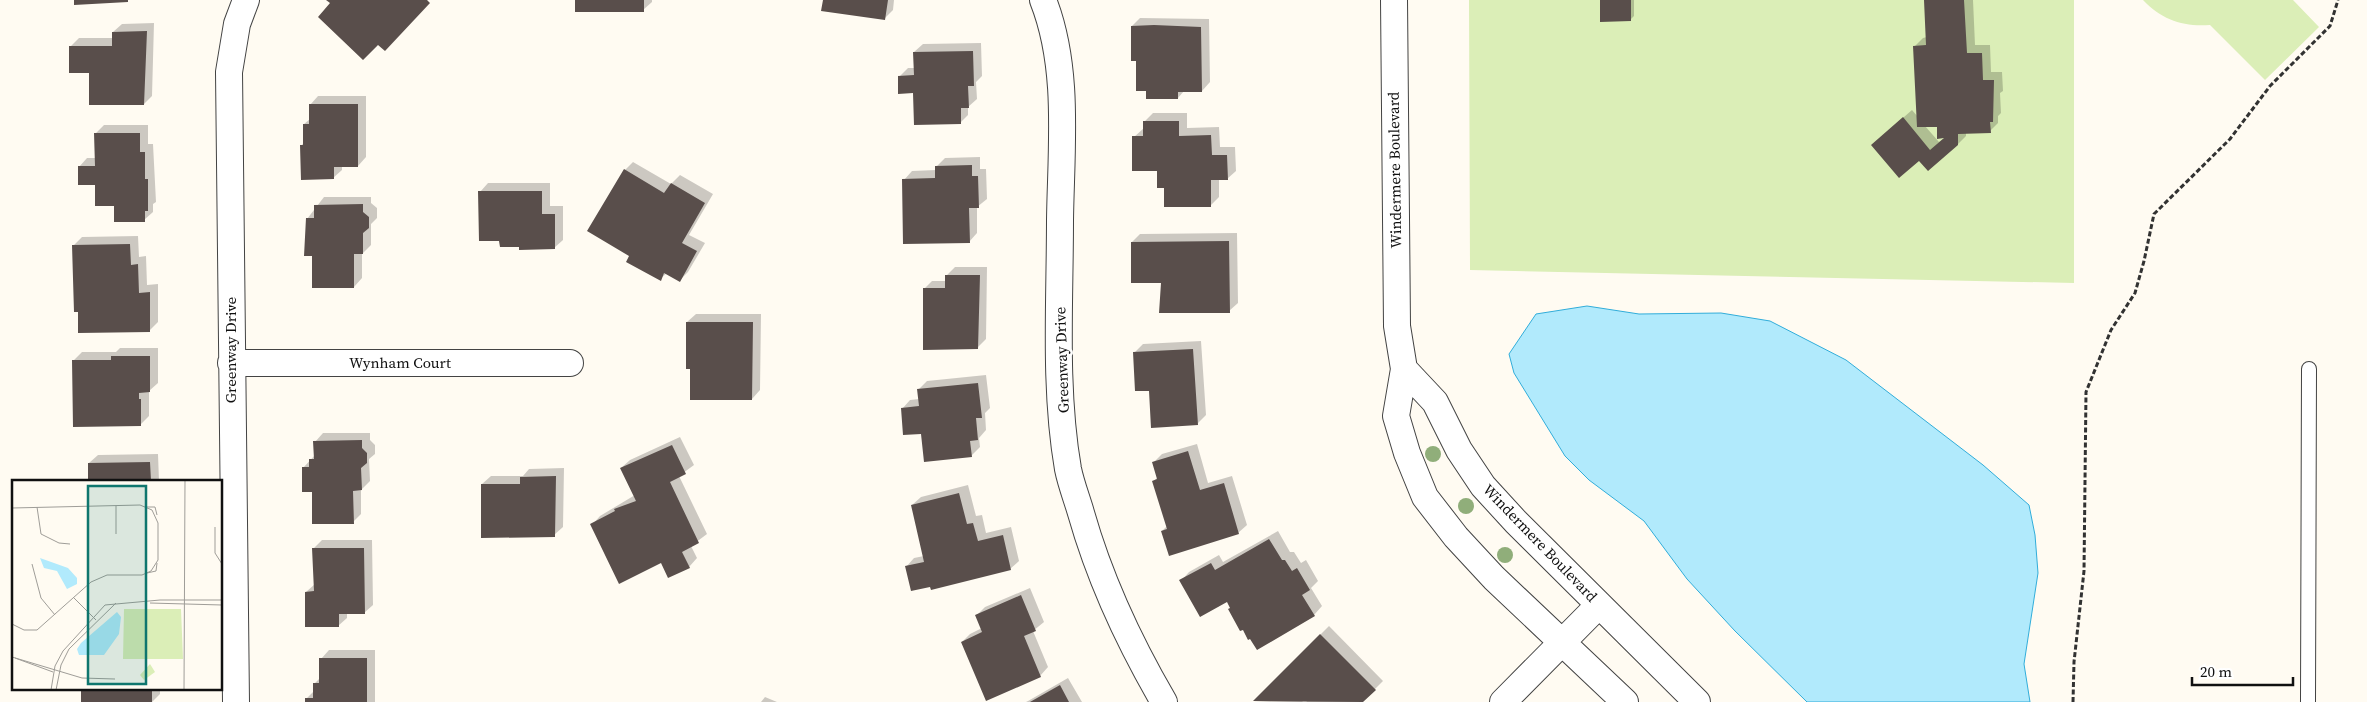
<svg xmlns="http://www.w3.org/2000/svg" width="2367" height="702" font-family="'Source Serif 4',serif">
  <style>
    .green { fill: #dbeeb7 }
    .water { fill: #b1eafc; stroke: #31adda }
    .shadow { fill: #0003; fill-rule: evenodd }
    .building { fill: #594e4b }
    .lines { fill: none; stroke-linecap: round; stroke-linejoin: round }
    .lane-casing { stroke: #434343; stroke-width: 16 }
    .street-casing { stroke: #434343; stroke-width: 28 }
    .path { stroke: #323232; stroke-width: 3; stroke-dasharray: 5 2.5; stroke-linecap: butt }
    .lane { stroke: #fff; stroke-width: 14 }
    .street { stroke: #fff; stroke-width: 26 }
    .tree { fill: #90ae7a }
    .labels { text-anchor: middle; stroke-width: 5; stroke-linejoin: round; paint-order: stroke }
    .street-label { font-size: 15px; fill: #101010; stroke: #fff }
    .inset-road { fill: none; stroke: #9f9d98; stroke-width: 1 }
    .view { fill: #0f766e; fill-opacity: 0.15; stroke: #0f766e; stroke-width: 2.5 }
    .inset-edge { fill: none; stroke: #101010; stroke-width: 2.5 }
  </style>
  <rect width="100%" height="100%" fill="#fffbf2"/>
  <!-- green -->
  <path class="green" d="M1469,0H2074V283L1470,270Z
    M2143,0H2293L2319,27L2265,80L2210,25C2183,27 2162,20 2143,0Z"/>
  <!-- water -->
  <path class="water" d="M1587,306L1639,314L1721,313L1770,321L1846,360L1983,465L2029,505L2035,535L2038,573L2024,664L2030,702H1807L1735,631L1687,579L1644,521L1589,480L1565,456L1514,373L1509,354L1536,314Z"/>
  <!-- shadow -->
  <path class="shadow" d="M576,0H652V2L643,10Z
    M824,0H894L893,10L885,18Z
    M1601,0H1634V16L1630,20Z
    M1925,0H1973L1975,45H1990L1991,72H2002L2003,91L2000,93L2001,113L1998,116V123L1990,131L1966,132V136L1957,145L1920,159L1872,145L1912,110L1918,117L1915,46L1923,38L1927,37ZM1938,125L1946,137L1939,142L1925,126Z
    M1140,18L1209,19L1210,82L1202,91H1184L1178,98L1148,90L1137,60L1132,26Z
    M154,23L152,96L144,104L91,72L71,46L79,38H113V32L122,24Z
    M981,43L982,76L976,82L977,99L968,107V115L960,123L914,92L900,76L908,68H915L914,52L923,44Z
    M318,96H366V157L358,166H342V170L333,178L302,145L304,142V124L310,119V105Z
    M1153,113H1187V128L1219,127L1220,147H1235L1236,171L1227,179H1219V197L1210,206L1165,186L1159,170L1134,137L1144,128V122Z
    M104,125H148V144H153L156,202L153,204V212L144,220L115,205L79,167L87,158H96L95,134Z
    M980,157V169H986L987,199L977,207V233L969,242L904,180L912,171L936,170V167L945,158Z
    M633,162L671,184L680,175L713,194L689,235L705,243L688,272L680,280L667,273L660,279L630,255L625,170Z
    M488,183H550V206H563V240L554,248L520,246L500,240L480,192Z
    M324,197H371V203L377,208V218L371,224V245L362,254V278L354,287L313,254H306L307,219Z
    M1237,233L1238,303L1229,311L1162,282L1132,242L1140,234Z
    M138,236L139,257L146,256L147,285L158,284V322L150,330L73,246L82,237Z
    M955,267H987L986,339L977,348L924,289L932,281H946V276Z
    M696,314H761L760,390L752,399L687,322Z
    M1201,341L1206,415L1197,424L1150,389L1134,353L1143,344Z
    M120,348H158V383L149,391V416L140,425L73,361L82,352H116Z
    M986,375L990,408L985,413L986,430L979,438L980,447L971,456L923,432L902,409L910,400L919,399L918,390L927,381Z
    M323,433H370V440L375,445V454L369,459L370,481L361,490V514L353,522L313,490L303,468L315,455V442Z
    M680,437L694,465L679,476L707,534L691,546L697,558L689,567L661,562L592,525L600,516L635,495L621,468L630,460Z
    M1197,444L1208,483L1232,476L1247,525L1238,533L1162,531L1167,526L1154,481L1158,477L1154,462L1162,454Z
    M158,454L159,481H89V463L98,455Z
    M564,468L563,527L554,535L482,484L491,476H523L529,469Z
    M968,485L976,516L982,515L986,533L1011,527L1019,561L1010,569L906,567L914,558L924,556L912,505L921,497Z
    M1278,531L1290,552H1294L1301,563L1306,560L1318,581L1311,588L1322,606L1314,615L1231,607L1227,600L1181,581L1189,572L1219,555L1223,562Z
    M322,540H372L373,605L364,613H347V618L338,626L306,592L315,584L313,549Z
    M1030,588L1044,622L1033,631L1048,667L1040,676L962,642L970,634L982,628L977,615L985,607Z
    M1329,626L1383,681L1362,702H1307L1305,699L1302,702L1254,701Z
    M329,650H375V702H306V699L315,690V683L321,677V659Z
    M1068,678L1082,702H1026L1028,701Z
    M84,688H160V694L152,702H82V691Z
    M765,697L777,702H761Z"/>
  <!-- building -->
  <path class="building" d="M74,0H128V2L74,5Z
    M326,0H427L430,3L385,51L378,45L363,60L318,17L330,3Z
    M575,0H644V12H575Z
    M823,0H888L885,20L821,11Z
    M1600,0H1631V21L1600,22Z
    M1924,0H1964L1967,53H1982L1983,80H1994L1993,122H1990L1991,133L1958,134V145L1928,171L1919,161L1899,178L1871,145L1903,117L1930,150L1944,138L1937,139V127H1917L1913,46L1926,45Z
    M1154,25L1201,27L1202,92H1178V99H1146V91H1136V61H1131V26Z
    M147,31L144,105H89V73H69V46H112V32Z
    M973,51L974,86H968L969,108H961V124L914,125L913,93L898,94V76L914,75L913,52Z
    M309,104H358V167H334V179L301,180L300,145H303V124H309Z
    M1143,121H1179V136L1211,135L1212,155H1227L1228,180H1211V207H1164V188H1157V171H1132V136H1143Z
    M94,133H140V152H145V179H148V211H145V222H114V206H95V185H78V166H95Z
    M972,165V176H978L979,208H969L970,243L903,244L902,179L935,178V166Z
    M624,169L664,193L671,183L705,203L682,243L697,251L680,282L664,273L661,281L626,262L629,256L587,231Z
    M478,191H542V214H555V249L519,250V247H500L499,241H479Z
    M363,204V212L369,217V228L363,233V254H354V288H312V256H304L306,218H314V205Z
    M1229,241L1230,313H1159L1161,283H1131V242Z
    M130,244L131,265L138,264L139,293L150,292V332L78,333V312H74L72,245Z
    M945,275H980L978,349L923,350V288H945Z
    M686,322H753L752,400H690V369H686Z
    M1193,349L1198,425L1151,428L1149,391H1135L1133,352Z
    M111,356H150V392L139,393V399H141V426L73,427L72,360H111Z
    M978,383L982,418H976L978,440L970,441L972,457L924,462L921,434L903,435L901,408L919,406L917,389Z
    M362,440V448L367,453V463L361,468L362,490L353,491L354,524H312V492H302V467H309V459H314L313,441Z
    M672,445L686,474L670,482L699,543L682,552L690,568L668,578L661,563L619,584L590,524L615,511L614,509L636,501L620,468Z
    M1188,451L1200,490L1224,483L1239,534L1169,556L1161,531L1167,529L1152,481L1157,479L1152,462Z
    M150,462L151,481H88V463Z
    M556,476L555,537L481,538V484H520V477Z
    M959,493L967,524L973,523L978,541L1003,535L1011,570L931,590L930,587L911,591L905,566L924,562L911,505Z
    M1269,539L1282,560H1285L1292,571L1297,568L1310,590L1302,595L1315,616L1257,650L1250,639L1248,640L1243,630L1240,631L1228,609L1230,608L1227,602L1200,617L1179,580L1211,563L1215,570Z
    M312,548H364L365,614H339V627H305V592L314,591Z
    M1021,595L1036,631L1024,636L1041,677L986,701L961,642L982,632L975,615Z
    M1320,634L1376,690L1363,702L1253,701Z
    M319,658H367V702H305V698H313V683H319Z
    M1060,685L1069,702H1030Z
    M106,688H152V702H81V690H106Z"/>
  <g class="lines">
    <!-- lane casing -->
    <g class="lane-casing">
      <path id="lane" d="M2308,702L2309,369"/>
    </g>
    <!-- street casing -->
    <g class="street-casing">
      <path id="street" d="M1043,0C1070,68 1061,148 1060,220C1060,303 1054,388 1068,469C1071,484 1077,499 1081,513C1100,580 1129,642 1164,702
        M1394,0L1397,326L1404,369L1396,416L1407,453L1425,497L1456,537L1494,578L1625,702
        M231,363H570
        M1404,369L1435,402L1459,450L1483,486L1516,522L1697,702
        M236,702L229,72L237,24L246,0
        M1503,702L1599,605"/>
    </g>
    <!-- path -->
    <path class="path" d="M2073,702L2074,662L2084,571L2086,392L2111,330L2135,293L2144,261L2154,214L2230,139L2270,86L2330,26L2338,0"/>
    <!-- lane -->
    <use href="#lane" class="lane"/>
    <!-- street -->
    <use href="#street" class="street"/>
  </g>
  <!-- trees -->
  <g class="tree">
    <circle cx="1433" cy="454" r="8"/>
    <circle cx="1466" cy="506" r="8"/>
    <circle cx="1505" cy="555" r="8"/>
  </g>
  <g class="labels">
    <!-- street labels -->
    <g class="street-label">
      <text transform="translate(1395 170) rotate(-91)" y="5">Windermere Boulevard</text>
      <text transform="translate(231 350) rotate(-90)" y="5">Greenway Drive</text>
      <text transform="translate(1062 360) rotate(-92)" y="5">Greenway Drive</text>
      <text x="400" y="368">Wynham Court</text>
      <text transform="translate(1540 543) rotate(46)" y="5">Windermere Boulevard</text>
    </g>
  </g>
  <!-- overview -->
  <g transform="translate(12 480)">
    <rect width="210" height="210" fill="#fffbf2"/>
    <path d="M112,129H169L171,179H111ZM138,184L143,192L132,200L128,195Z" fill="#dbeeb7"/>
    <path d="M28,78L56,88L65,98V104L55,109L45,91L32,88ZM105,132L109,137L107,154L92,175H67L65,169L69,163Z" fill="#b1eafc"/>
    <path class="inset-road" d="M104,26V54M25,27L29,54L47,63L58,64M135,27H143L145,35M0,28L128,25L140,30L146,43V80L139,91L130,95H95L79,102L25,150H12L0,144M203,47V73L210,84M20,84L29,118L43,135M135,93L144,91L145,83M61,117L84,140M138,123L210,125M0,177L70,198L103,199M3,178L41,192M39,210L43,186L51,171L93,125L148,120H210M44,210L49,185L57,169L104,123M172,210L173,0"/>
    <path class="view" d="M76,6H134V204H76Z"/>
    <rect width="210" height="210" class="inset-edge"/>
  </g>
  <!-- scale -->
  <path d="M2192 677v8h101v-8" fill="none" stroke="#101010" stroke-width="2.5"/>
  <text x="2200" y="677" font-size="15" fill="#101010" stroke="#ffffff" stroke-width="4" paint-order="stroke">20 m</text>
</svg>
